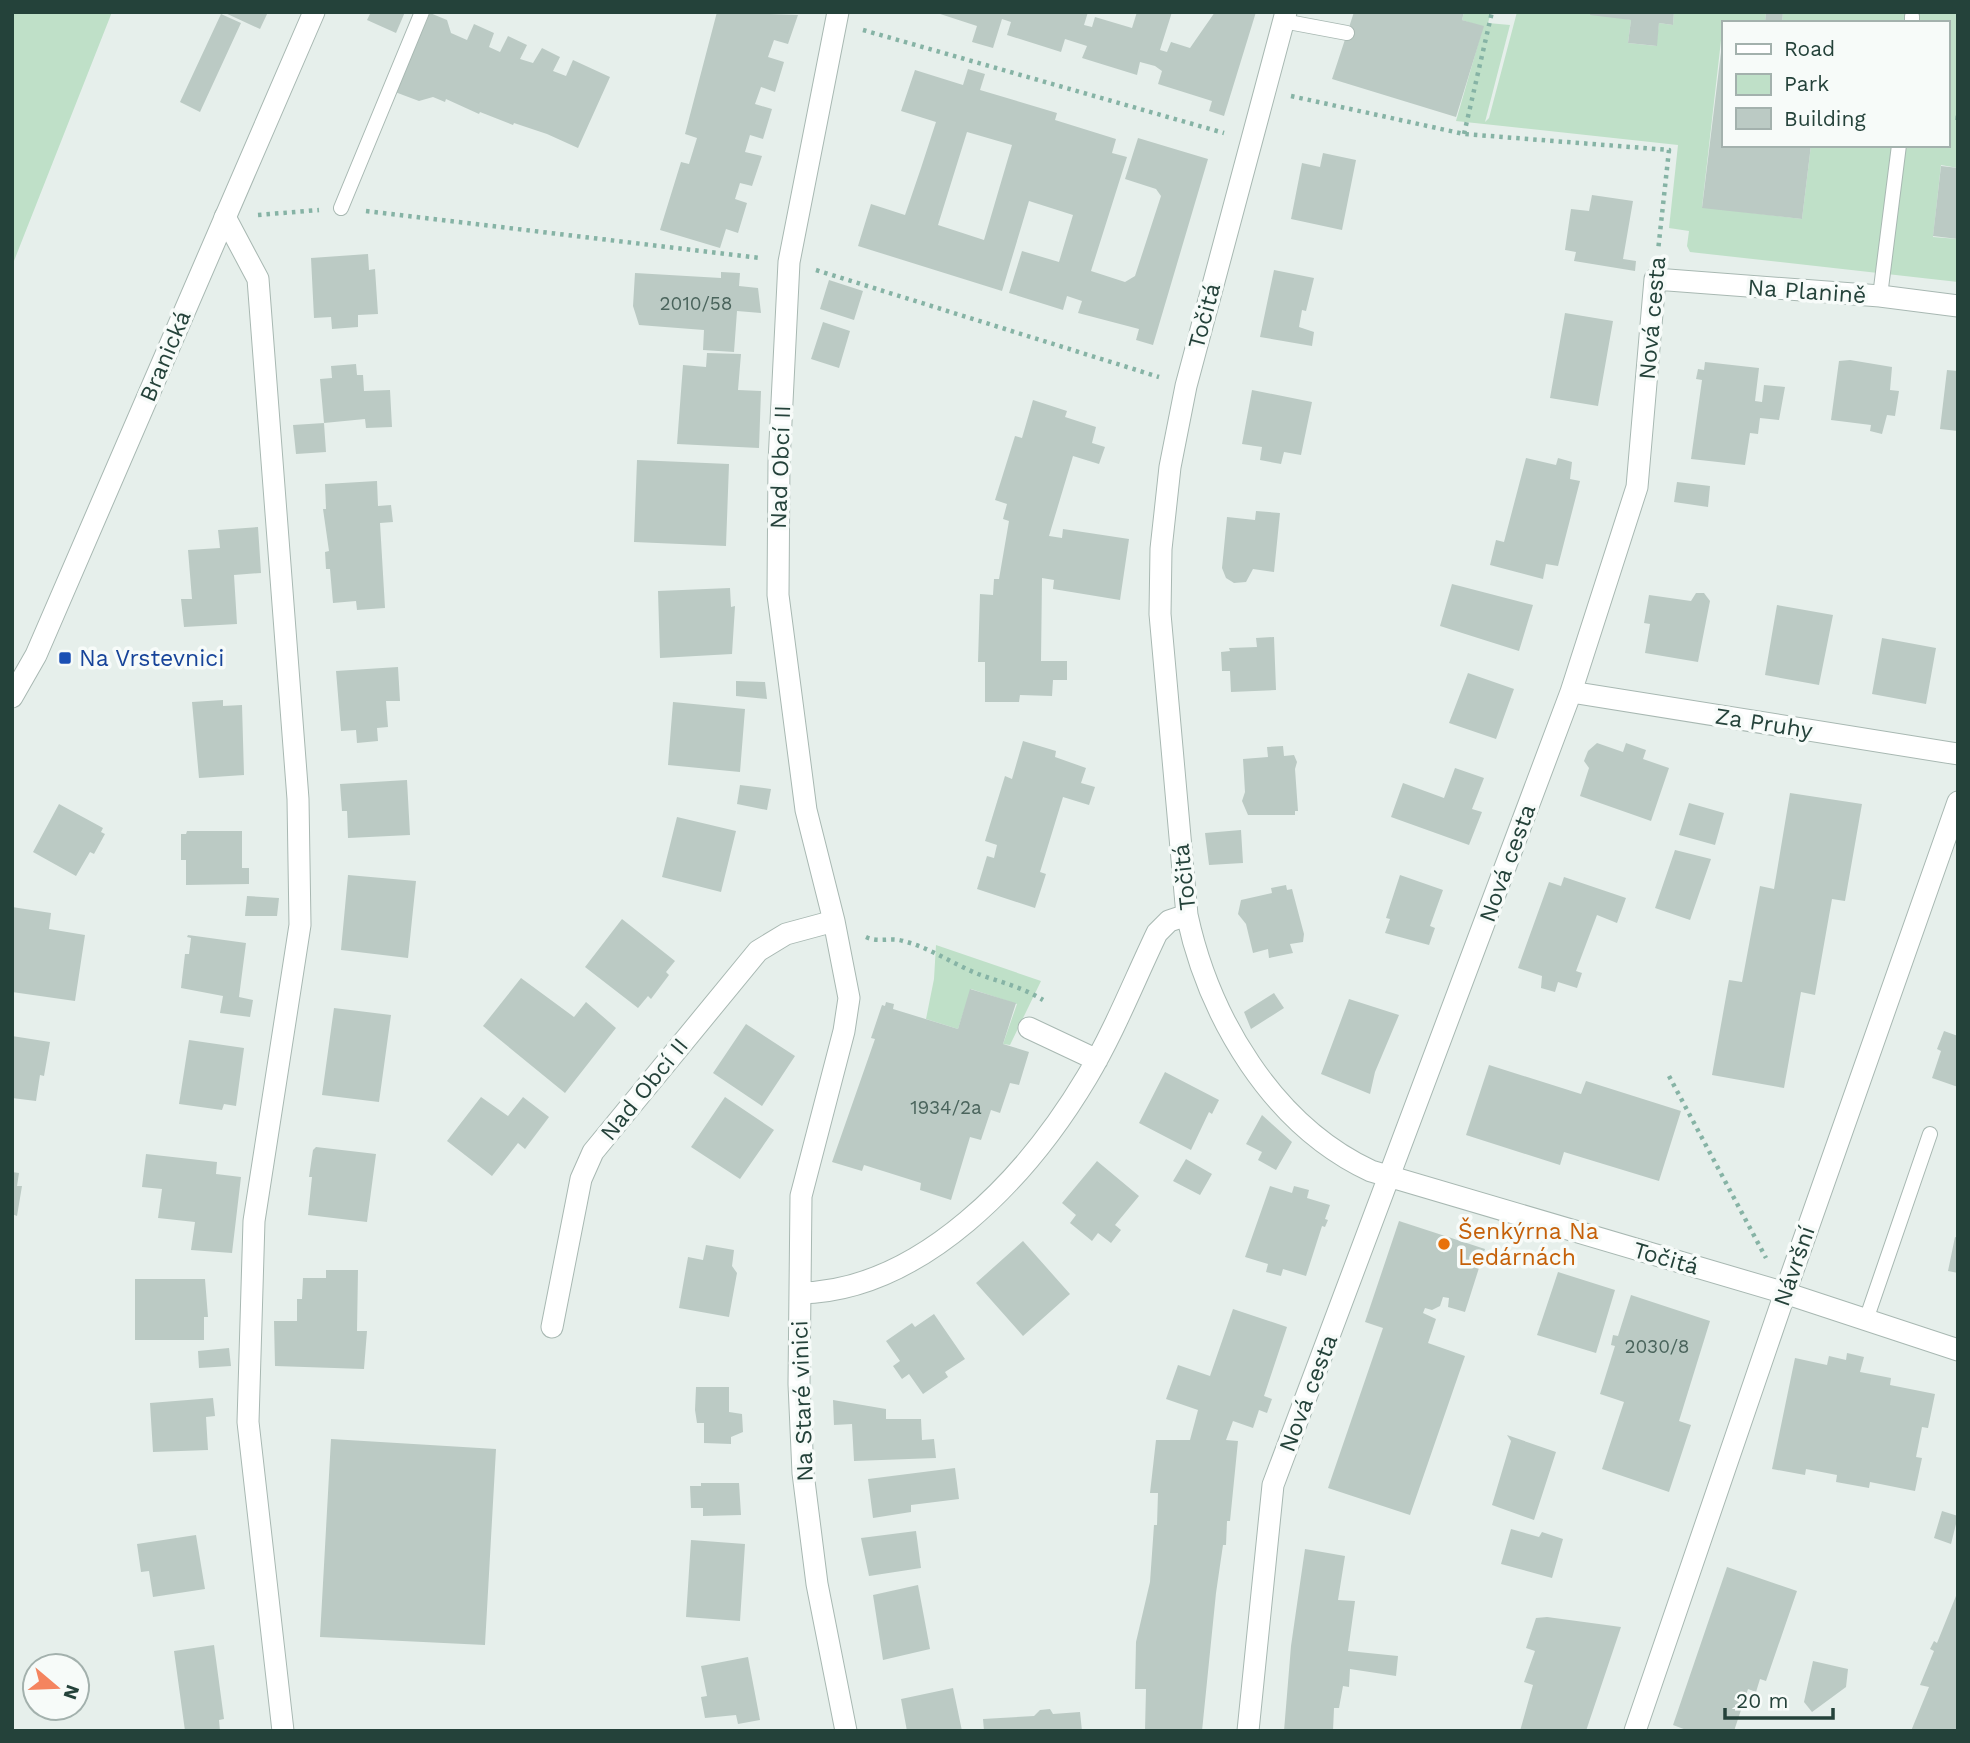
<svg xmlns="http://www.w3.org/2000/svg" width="1970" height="1743" font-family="'Work Sans',sans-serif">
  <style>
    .green { fill: #bfe0c8 }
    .building { fill: #bbcac4; fill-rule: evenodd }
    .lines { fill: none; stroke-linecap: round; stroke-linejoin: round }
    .service-casing { stroke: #a8b8b2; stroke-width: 16 }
    .minor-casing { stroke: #a8b8b2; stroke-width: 23 }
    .tertiary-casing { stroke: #a8b8b2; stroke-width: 23 }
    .path { stroke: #86b3a5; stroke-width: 4.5; stroke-dasharray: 3.5 5; stroke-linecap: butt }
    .service { stroke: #fff; stroke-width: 14 }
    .minor { stroke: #fff; stroke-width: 21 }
    .tertiary { stroke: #fff; stroke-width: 21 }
    .transit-dot { fill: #1a4fb4; stroke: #f7fbf9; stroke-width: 2.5 }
    .food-dot { fill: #e8710a; stroke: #f7fbf9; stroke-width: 2.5 }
    .labels { text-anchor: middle; stroke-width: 7; stroke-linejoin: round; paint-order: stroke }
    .number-label { font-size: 19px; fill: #4a645c }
    .street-label { font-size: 23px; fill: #24423a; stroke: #f7fbf9 }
    .transit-label { font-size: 23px; fill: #164399; stroke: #f7fbf9; text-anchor: start }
    .food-label { font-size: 23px; fill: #c56008; stroke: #f7fbf9; text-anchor: start }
  </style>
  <rect width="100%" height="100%" fill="#e6efeb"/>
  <!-- green -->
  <path class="green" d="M12,12H112L12,266Z
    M1464,12H1491L1488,23L1510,25L1485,122L1489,118L1517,12H1591L1631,20L1628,43L1656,46L1659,23L1673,25L1674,12H1766L1765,23H1723L1702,207L1802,219L1811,145H1947V23H1782L1783,12H1958V168L1941,165L1933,237L1958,239V282L1690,252L1687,246L1689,231L1669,228L1678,145L1456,121L1483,27L1462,20Z
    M936,945L1041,981L1010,1045L1003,1044L1017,1004L971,989L958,1029L926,1019L934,979Z"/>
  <!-- building -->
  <path class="building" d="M223,12H268L260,29Z
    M371,12H405L396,33L367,20Z
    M717,12L798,15L788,44L774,40L768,57L784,62L775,92L761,87L755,104L772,109L763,139L750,135L745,152L762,156L752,186L740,183L735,199L747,203L738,233L726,229L720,248L660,230L681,162L689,164L697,138L685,134Z
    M934,12H1088L1084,25L1092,27L1095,17L1132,28L1137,12H1172L1160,50L1167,52L1171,42L1190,48L1215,12H1256L1224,116L1209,111L1212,101L1158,84L1162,71L1155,66L1140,62L1137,75L1082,58L1087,46L1065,39L1061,52L1007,35L1011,22L1002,19L993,48L972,42L977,26Z
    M1354,12H1464L1462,20L1484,26L1456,117L1332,79Z
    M1591,12H1674L1673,25L1659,23L1657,46L1628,43L1631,20L1590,15Z
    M1766,12H1783L1782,23H1765Z
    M430,13L447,20L451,33L467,40L474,24L494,33L489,47L500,52L508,36L527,45L520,59L533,63L542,48L560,57L553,71L566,76L573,60L610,77L578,148L547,134L514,123L513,125L480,112L479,114L446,99L445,102L433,97L419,101L395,92Z
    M221,14L241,23L200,112L180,102Z
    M1722,44L1723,145H1811L1802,219L1702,208Z
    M968,69L985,74L980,90L1057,113L1055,120L1116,139L1112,153L1127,157L1091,271L1125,282L1135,276L1161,196L1156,189L1125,179L1138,138L1208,159L1153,345L1136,340L1139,329L1078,313L1082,301L1067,296L1063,310L1009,293L1022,251L1059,262L1073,215L1029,201L1002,291L858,246L871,204L905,215L921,168L936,122L901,111L915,70L963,85ZM967,132L1012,145L984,240L938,225Z
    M1323,153L1356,160L1342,230L1291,219L1302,163L1320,167Z
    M1941,166L1958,168V239L1933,236Z
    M1592,195L1633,201L1623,259L1636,261L1635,271L1574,261L1576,252L1565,250L1571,209L1589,211Z
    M368,254L369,270L375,269L378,314L358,315V327L332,329L331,317L314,318L311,258Z
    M1274,270L1314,278L1306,311L1302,310L1299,327L1314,332L1312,346L1260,337Z
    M721,272L740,273L739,286L758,288L761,313L737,311L734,352L703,350L704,330L639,325L633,306L635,273L721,278Z
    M829,280L863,291L854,320L820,309Z
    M1565,313L1613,321L1598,406L1550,398Z
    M823,322L850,331L839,368L811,359Z
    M707,353L741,354L738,390L761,391L759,448L677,444L683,365L706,367Z
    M1850,360L1892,367L1890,390L1899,391L1895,416L1887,415L1882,434L1870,431L1871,425L1831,420L1839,361Z
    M1705,362L1759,368L1755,401L1762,402L1764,385L1785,387L1779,420L1760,418L1758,434L1750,433L1745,465L1691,459L1702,380L1696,379L1698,369L1704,370Z
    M356,364L357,375H363L364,391L390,390L392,427L366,428L365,419L324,423L326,452L296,454L293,425L324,423L320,379L332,378L331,366Z
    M1947,370L1958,371V431L1940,429Z
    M1252,390L1312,402L1301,455L1284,452L1281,464L1260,460L1262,447L1242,444Z
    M1033,400L1067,411L1065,417L1096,427L1092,443L1105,447L1099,464L1073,456L1049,536L1062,538L1063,529L1129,539L1120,600L1053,589L1054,580L1042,578L1041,661H1067V680H1053L1052,696L1020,695L1019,702H985V662H978L980,594L993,595L994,579H999L1009,521L1003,519L1007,504L995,500L1015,436L1022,438Z
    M1526,458L1556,465L1558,458L1572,462L1570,479L1580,481L1558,566L1546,564L1543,579L1490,565L1496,540L1504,542Z
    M637,460L729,464L726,546L634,542Z
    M377,481L378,506L391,505L393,522L380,523L385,608L357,610L356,601L333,603L330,569H326L325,552L329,551L323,509H326L325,484Z
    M1677,482L1710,486L1708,507L1674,502Z
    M1256,511L1280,513L1274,572L1253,569L1246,582L1234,583L1226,578L1222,568L1227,517L1255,520Z
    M258,527L261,573L234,575L237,624L184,627L181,599H192L188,550L220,548L218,530Z
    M1452,584L1533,605L1519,651L1440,626Z
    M730,588L731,607L735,606L732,654L660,658L658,591Z
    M1696,593H1704L1710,601L1698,662L1645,653L1650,624L1644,623L1649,595L1691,601Z
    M1777,605L1833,615L1819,685L1765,675Z
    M1274,637L1276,690L1231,692L1230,671H1222L1221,652L1230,651L1229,648L1257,647L1256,638Z
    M1882,638L1936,648L1926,704L1872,694Z
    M398,667L400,701H386L388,727L377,728L378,741L357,743L356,730L341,731L336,671Z
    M1468,673L1514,689L1496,739L1449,723Z
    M736,681L765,682L767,699L736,696Z
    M223,700V706L242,705L244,775L199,778L192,702Z
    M673,702L745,709L740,772L668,765Z
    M1023,741L1056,751L1055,757L1086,768L1081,783L1095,787L1089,805L1063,797L1040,872L1046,874L1035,908L977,889L987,856L994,858L997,845L985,841L1005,776L1012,779Z
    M1597,743L1623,752L1626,743L1646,750L1643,759L1669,768L1651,821L1580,796L1589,768L1584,761L1588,751Z
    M1283,746L1284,756L1294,755L1297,762L1295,769L1298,811H1295V815H1248L1242,801L1245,792L1243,759L1268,757L1267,747Z
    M1455,768L1484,778L1472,809L1482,812L1469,845L1391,817L1403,783L1444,798Z
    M407,780L410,835L348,838L347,811H342L340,784Z
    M740,785L771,789L767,810L737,804Z
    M1790,793L1862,804L1845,901L1832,899L1815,995L1801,992L1784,1088L1712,1075L1729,980L1742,982L1760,886L1774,889Z
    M1689,803L1724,813L1715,845L1679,835Z
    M59,804L103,828L101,832L105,834L94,854L90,852L76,876L33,852Z
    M677,817L736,831L721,892L662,877Z
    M1241,830L1243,863L1209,865L1205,833Z
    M187,831H242V868H249V884L186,885V860H181V834H186Z
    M1675,850L1711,859L1690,920L1655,908Z
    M348,875L416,881L408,958L341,950Z
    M1400,875L1443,890L1430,926L1435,928L1429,945L1385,933L1390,919L1386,918Z
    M1564,877L1626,898L1617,923L1597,915L1576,971L1582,973L1577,988L1558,982L1555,992L1541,988L1542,976L1518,968L1549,882L1561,886Z
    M1286,885L1287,890L1292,889L1304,934L1303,942L1290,944L1293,953L1269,958L1268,949L1253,953L1246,924L1238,914L1241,900L1272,893L1271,888Z
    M247,896L279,898L277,916H245Z
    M12,907L51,913L49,929L85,935L75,1001L12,992Z
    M622,919L675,961L666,972L669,975L651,999L648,996L638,1008L585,967Z
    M188,935L246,943L239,997L253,1000L250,1017L220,1013L223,996L181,988L185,954H189L191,938L187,937Z
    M521,978L574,1017L586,1002L616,1028L565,1093L483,1026Z
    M970,989L1016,1003L1003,1044L1029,1052L1019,1085L1010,1083L1000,1113L991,1110L981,1140L970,1137L951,1200L920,1190L921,1183L864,1165L862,1171L832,1162L875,1039L871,1038L882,1005L885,1006L886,1002L894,1004L893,1009L958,1029Z
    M1274,993L1284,1008L1251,1029L1244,1012Z
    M1349,999L1399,1015L1375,1072L1370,1094L1321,1074Z
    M334,1008L391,1015L379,1102L322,1095Z
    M746,1024L795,1056L762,1106L713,1073Z
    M1944,1031L1958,1036V1087L1932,1078L1941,1051L1937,1049Z
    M12,1036L50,1042L44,1076L40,1075L36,1101L12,1098Z
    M189,1040L244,1048L236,1106L224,1104L222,1110L179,1104Z
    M1489,1065L1581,1094L1586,1081L1681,1111L1659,1181L1564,1152L1560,1165L1466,1135Z
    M1165,1072L1219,1100L1212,1114L1209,1112L1191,1150L1139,1123Z
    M481,1097L508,1116L523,1097L549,1117L525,1149L518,1143L492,1176L447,1141Z
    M725,1097L774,1130L740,1179L691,1147Z
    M1262,1115L1292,1142L1276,1170L1258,1160L1262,1152L1246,1144Z
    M316,1147L376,1154L367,1222L308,1215L312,1177H309L313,1150Z
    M146,1154L217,1162L216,1174L241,1177L232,1253L191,1250L195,1222L158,1218L162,1189L142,1187Z
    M1186,1159L1212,1174L1200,1195L1173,1181Z
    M1097,1161L1139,1196L1115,1225L1121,1230L1111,1243L1098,1233L1092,1241L1070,1223L1076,1215L1062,1203Z
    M12,1172L19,1173L17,1186H22L17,1216L12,1214Z
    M1270,1186L1292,1193L1294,1186L1309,1190L1307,1198L1330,1205L1325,1219L1328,1220L1325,1227L1322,1226L1306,1276L1283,1269L1281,1276L1266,1272L1268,1264L1245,1257Z
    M1399,1221L1485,1249L1465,1312L1448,1307L1449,1298L1443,1297L1440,1306L1432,1310L1425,1308L1423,1313L1436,1319L1428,1343L1465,1356L1410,1515L1328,1488L1383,1328L1365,1322Z
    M1955,1237L1958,1238V1273L1948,1271Z
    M1023,1241L1070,1294L1023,1336L976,1283Z
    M706,1245L734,1250L732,1266L737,1273L729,1317L679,1308L688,1257L703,1260Z
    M326,1270H358L357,1331H367L364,1369L275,1366L274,1321H297V1299H302L303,1278H326Z
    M1558,1272L1615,1290L1596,1353L1537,1335Z
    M135,1279H205L208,1317H204V1340H135Z
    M1631,1295L1710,1321L1679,1421L1691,1425L1669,1492L1602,1469L1624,1402L1600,1394L1615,1346L1611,1345L1613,1335L1618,1336Z
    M1233,1309L1287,1327L1264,1396L1272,1399L1267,1413L1259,1410L1253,1428L1233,1421L1226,1440L1238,1441L1230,1521H1227L1226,1545H1223L1216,1593L1202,1731H1145L1146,1689H1135L1136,1642L1150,1582L1154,1525H1157L1158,1493H1150L1156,1440H1190L1198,1410L1166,1399L1178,1365L1210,1376Z
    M934,1314L965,1359L945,1372L948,1377L923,1394L909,1374L902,1379L893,1366L900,1361L886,1341L912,1323L915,1327Z
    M229,1348L231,1366L199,1368L198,1351Z
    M1847,1353L1864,1357L1860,1372L1891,1378L1890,1385L1935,1394L1928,1428L1922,1427L1916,1457L1922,1458L1915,1491L1870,1482L1869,1488L1836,1482L1837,1475L1806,1469L1805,1475L1772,1469L1795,1358L1827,1365L1829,1356L1846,1360Z
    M696,1387H729V1412L742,1414L743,1432L731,1437V1444L704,1443V1423H697L695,1410Z
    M213,1398L215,1416L206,1417L208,1450L153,1452L150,1403Z
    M833,1400L886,1409V1419H921L922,1440L934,1439L936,1458L854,1461L852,1424L834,1425Z
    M1507,1435L1556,1452L1534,1520L1492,1505L1511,1441Z
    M331,1439L496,1449L485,1645L320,1637Z
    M955,1468L959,1499L911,1505V1512L873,1518L868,1479Z
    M701,1483H739L741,1515L703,1516V1508H691L690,1486H701Z
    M1942,1511L1958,1516L1951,1544L1934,1538Z
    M1511,1529L1539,1537L1542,1532L1563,1539L1552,1578L1501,1564Z
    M916,1531L921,1568L869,1576L861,1538Z
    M196,1535L205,1589L153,1597L149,1571L141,1572L137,1544Z
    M691,1540L745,1544L740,1621L686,1617Z
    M1305,1549L1345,1556L1338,1600L1355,1601L1348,1651L1398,1656L1396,1676L1350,1669L1349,1687L1343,1686L1339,1708H1334L1333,1731H1284L1291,1646Z
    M1727,1567L1797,1591L1766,1681L1760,1679L1756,1692L1748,1689L1734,1731H1689L1673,1725Z
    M918,1585L930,1649L883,1660L873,1595Z
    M1958,1591V1731H1911L1929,1687L1920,1685L1934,1651L1930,1649L1934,1641L1937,1643Z
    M1547,1617L1621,1627L1586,1731H1520L1533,1685L1524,1682L1535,1651L1526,1648L1536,1618Z
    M214,1645L224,1719L219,1720L220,1731H185L174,1651Z
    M748,1657L760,1720L738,1724L736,1715L705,1718L701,1697L707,1696L701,1666Z
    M1813,1661L1848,1669L1846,1687L1812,1712L1804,1702Z
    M953,1688L962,1731H907L901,1699Z
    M1050,1709L1053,1714L1080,1712L1082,1731H984L983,1719L1034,1716L1040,1710Z"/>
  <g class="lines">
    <!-- service casing -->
    <g class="service-casing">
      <path id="service" d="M1283,21L1347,33
        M1912,23V16
        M341,208L422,12
        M1880,296L1899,145
        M1866,1320L1930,1134"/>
    </g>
    <!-- minor casing -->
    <g class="minor-casing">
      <path id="minor" d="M838,12L789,262L779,462L778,595L806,810L834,921L849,998L844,1031L801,1196L799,1384L803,1473L817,1584L846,1731
        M1286,12L1186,386L1170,467L1161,549L1160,614L1187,915C1209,1017 1272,1125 1371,1171L1785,1293L1958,1350
        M225,217L258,279L298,799L300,925L254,1221L248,1422L283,1731
        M1571,692L1958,754
        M1029,1028L1097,1060
        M800,1293C922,1291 1028,1176 1087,1077C1114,1032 1134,981 1157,933L1169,921L1187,915
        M552,1327L581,1179L593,1152L758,951L786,934L834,921
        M1248,1731L1273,1485L1571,692L1637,487L1655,279L1880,296L1958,306
        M1635,1731L1785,1293L1958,802"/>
    </g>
    <!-- tertiary casing -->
    <g class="tertiary-casing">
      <path id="tertiary" d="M12,697L36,655L314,12"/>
    </g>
    <!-- path -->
    <path class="path" d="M863,30L1224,133
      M1291,96L1464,134L1669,150L1658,251
      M1947,117L1958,118
      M1464,134L1492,12
      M366,211L760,258
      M258,215L319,210
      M816,270L1159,377
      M866,937C879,943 890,937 903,941C929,947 953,964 978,974C1000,982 1022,987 1043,1000
      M1669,1076L1766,1258"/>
    <!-- service -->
    <use href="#service" class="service"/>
    <!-- minor -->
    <use href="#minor" class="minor"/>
    <!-- tertiary -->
    <use href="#tertiary" class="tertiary"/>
  </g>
  <!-- markers -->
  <rect class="transit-dot" x="58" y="651" width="14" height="14" rx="3.5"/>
  <circle class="food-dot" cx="1444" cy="1244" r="7"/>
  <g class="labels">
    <!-- number labels -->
    <g class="number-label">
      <text x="696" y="310">2010/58</text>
      <text x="946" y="1114">1934/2a</text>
      <text x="1657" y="1353">2030/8</text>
    </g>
    <!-- street labels -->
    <g class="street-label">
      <text transform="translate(1807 291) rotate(4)" y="8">Na Planině</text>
      <text transform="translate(1204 316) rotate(-75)" y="8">Točitá</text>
      <text transform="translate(1652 318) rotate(-85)" y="8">Nová cesta</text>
      <text transform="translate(165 356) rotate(-67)" y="8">Branická</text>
      <text transform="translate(780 467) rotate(-88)" y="8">Nad Obcí II</text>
      <text transform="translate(1764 723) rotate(9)" y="8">Za Pruhy</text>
      <text transform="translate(1507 863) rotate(-70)" y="8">Nová cesta</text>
      <text transform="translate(1184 877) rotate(-96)" y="8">Točitá</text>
      <text transform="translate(644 1089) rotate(-51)" y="8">Nad Obcí II</text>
      <text transform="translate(1666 1258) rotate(16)" y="8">Točitá</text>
      <text transform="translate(1794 1266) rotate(-71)" y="8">Návršní</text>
      <text transform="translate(1308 1393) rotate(-69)" y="8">Nová cesta</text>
      <text transform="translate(802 1401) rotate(-92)" y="8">Na Staré vinici</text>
    </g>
    <!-- transit labels -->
    <g class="transit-label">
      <text x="79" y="666">Na Vrstevnici</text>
    </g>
    <!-- food labels -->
    <g class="food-label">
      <text x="1458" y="1239">Šenkýrna Na<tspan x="1458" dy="26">Ledárnách</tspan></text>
    </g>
  </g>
  <!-- border -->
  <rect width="1970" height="1743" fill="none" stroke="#24423a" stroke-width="28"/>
  <!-- legend -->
  <rect x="1722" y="21" width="228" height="126" fill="#f7fbf9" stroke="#a3b1ad" stroke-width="2"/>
  <rect x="1736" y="44" width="35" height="10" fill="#ffffff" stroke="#a3b1ad" stroke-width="2"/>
  <text x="1784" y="56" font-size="21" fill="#24423a">Road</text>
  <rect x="1736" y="74" width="35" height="21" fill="#bfe0c8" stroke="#a3b1ad" stroke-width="2"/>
  <text x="1784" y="91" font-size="21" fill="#24423a">Park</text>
  <rect x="1736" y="108" width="35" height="21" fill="#bbcac4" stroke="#a3b1ad" stroke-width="2"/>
  <text x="1784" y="126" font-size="21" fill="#24423a">Building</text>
  <!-- north arrow -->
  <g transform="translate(56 1687) rotate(109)"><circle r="33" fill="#f7fbf9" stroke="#a3b1ad" stroke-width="2"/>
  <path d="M0-5L12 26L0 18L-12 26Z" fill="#f4845f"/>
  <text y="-10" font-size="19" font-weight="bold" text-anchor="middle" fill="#24423a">N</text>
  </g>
  <!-- scale -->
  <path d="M1725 1708v10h108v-10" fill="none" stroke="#24423a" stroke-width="3.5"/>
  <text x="1736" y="1708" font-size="21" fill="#24423a" stroke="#f7fbf9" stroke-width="5" paint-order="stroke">20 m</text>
</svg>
